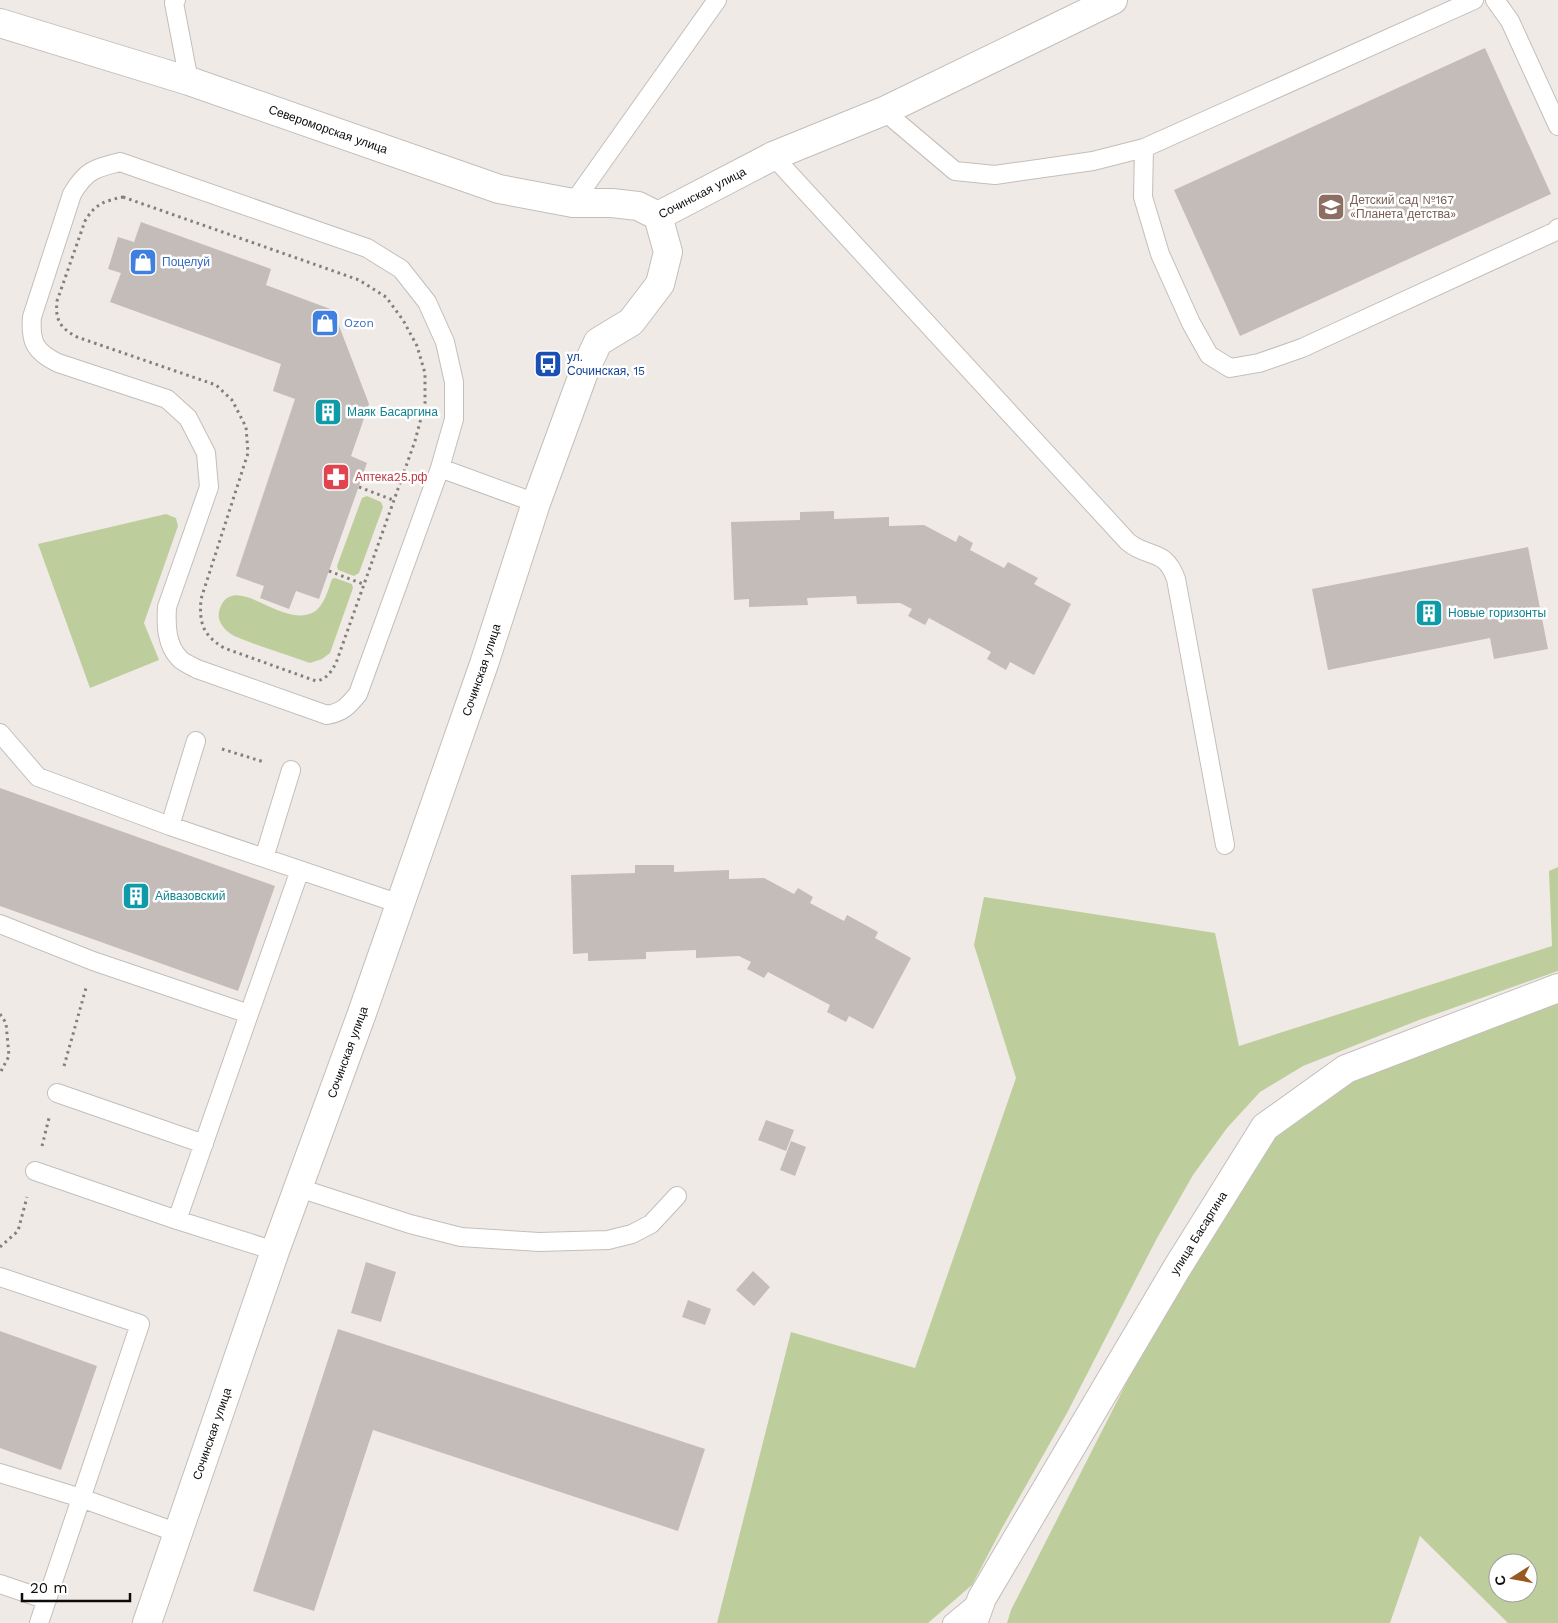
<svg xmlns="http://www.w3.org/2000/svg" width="1558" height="1623" font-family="'Work Sans',sans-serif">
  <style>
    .green { fill: #bdce9c; fill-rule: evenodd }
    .building { fill: #c3bcb9 }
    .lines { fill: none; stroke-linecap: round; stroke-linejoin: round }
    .lane-casing { stroke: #c4beba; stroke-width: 20 }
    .street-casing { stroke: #c4beba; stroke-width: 30 }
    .secondary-casing { stroke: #c4beba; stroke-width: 30 }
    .path { stroke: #837f7c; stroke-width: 3; stroke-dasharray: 2.5 4; stroke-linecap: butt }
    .lane { stroke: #fff; stroke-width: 18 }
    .street { stroke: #fff; stroke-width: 28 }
    .secondary { stroke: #fff; stroke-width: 28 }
    .labels { text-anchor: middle; stroke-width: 5; stroke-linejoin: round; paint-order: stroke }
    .street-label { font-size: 12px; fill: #0e0c0a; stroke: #fff }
    .education-label { font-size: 12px; fill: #785e54; stroke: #fff; text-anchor: start }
    .shop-label { font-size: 12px; fill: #366cbe; stroke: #fff; text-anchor: start }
    .transit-label { font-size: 12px; fill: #164399; stroke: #fff; text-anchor: start }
    .culture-label { font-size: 12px; fill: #0d838f; stroke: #fff; text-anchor: start }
    .health-label { font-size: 12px; fill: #be3a42; stroke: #fff; text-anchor: start }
  </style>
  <rect width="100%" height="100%" fill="#f0eae6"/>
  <!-- green -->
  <path class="green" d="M367,496L381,502L383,507L359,573L354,576L338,570L337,566L362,498Z
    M166,514L176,518L178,526L144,623L159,660L90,688L38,544Z
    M335,578L352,584L353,588L330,653L322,659L310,663C291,656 272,650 252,643C246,640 237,638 231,634C224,629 217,621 219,612C220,606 224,599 229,597C250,587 286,627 314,612C324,606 328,590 332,579Z
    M1558,867V971L1419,1020L1303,1066L1260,1092L1227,1128L1193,1175L1156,1240L1067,1413L1002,1528L972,1585L928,1623H717L791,1332L915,1368L1016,1078L974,945L984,897L1215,933L1239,1046L1552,946L1549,871Z
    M1558,987V1623H1508L1420,1536L1390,1623H1007L1011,1610L1201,1236L1276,1136L1338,1083ZM1498,1563H1528V1593H1498Z"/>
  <!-- building -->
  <path class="building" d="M1485,48L1551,194L1240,336L1174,190Z
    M141,222L271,269L266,285L333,310L369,404L351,456L367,463L319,599L296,591L289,609L260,598L264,586L236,576L295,399L273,391L281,364L110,302L121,273L108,269L118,237L134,242Z
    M834,511V519L889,517V526L924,525L956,542L959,535L973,543L970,550L1004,568L1008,562L1038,578L1034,584L1071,604L1034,675L1010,662L1006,670L987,659L991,652L929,618L925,625L908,616L912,609L900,603L857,604L856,596L807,598L808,605L749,607V599L734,600L731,522L800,520V512Z
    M1528,547L1548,649L1494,659L1490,638L1328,670L1312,589Z
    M0,788L275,886L238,991L0,906Z
    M635,865H674V872L729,870V879L764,878L794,894L798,888L813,897L810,903L844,921L847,915L878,932L875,938L911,958L873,1029L849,1016L846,1022L827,1012L830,1005L768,972L764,978L747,969L751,962L739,956L696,958V950L646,952V959L588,961V953L573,954L571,875L635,873Z
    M766,1120L794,1130L786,1151L758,1140Z
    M791,1141L806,1147L795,1176L780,1170Z
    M366,1262L396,1272L381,1322L351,1313Z
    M753,1271L770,1287L754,1306L736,1290Z
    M688,1300L711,1309L705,1325L682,1317Z
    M338,1329L705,1449L678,1531L373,1430L314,1611L253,1591Z
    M0,1331L97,1366L61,1470L0,1448Z"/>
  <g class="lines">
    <!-- lane casing -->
    <g class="lane-casing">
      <path id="lane" d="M176,0L174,3L189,81
        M1495,0L1510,21L1558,126
        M884,111L955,171L995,175L1093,161L1144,148L1143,197L1160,254L1191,323L1209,355L1230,368L1259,363L1302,348L1554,232L1558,228
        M1144,148L1474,0
        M773,156L1128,542C1149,559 1165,548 1176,579L1225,845
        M120,162L367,248L401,269L427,302L445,342L454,382V419L440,468L358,694C348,706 343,712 327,715L197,669C192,666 184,663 180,659C166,645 166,625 167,607L209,487L206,453L188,418L167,399L58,363C35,352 30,342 32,317L72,194C86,170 95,168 120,162Z
        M573,203L717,0
        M440,468L536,503
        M0,733L38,777L170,826L400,904
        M170,826L196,741
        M264,858L291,770
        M0,924L93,961L249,1014L300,870
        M249,1014L177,1220L275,1251
        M57,1093L204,1144
        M35,1171L177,1220
        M299,1188L410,1224L461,1237L539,1242L608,1240L632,1234L651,1224L677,1196
        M0,1277L140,1324L39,1623
        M0,1473L81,1498L178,1533
        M0,1584L47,1600
        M952,1623L980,1600"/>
    </g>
    <!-- street casing -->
    <g class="street-casing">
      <g id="street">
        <path id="s1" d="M0,23L189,81L499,189L573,203H612L638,206L658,216"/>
        <path id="s2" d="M973,1623L982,1598L1177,1268L1265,1127L1346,1069L1558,988"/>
      </g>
    </g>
    <!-- secondary casing -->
    <g class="secondary-casing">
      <g id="secondary">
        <path id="s3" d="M147,1623L275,1251L361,1016L484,664L536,503L584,372L598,342L631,322L660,284L668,252L658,216L773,156L884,111L1113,0"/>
      </g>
    </g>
    <!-- path -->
    <path class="path" d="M123,197L359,280L386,297L403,320L417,346L425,373V403L415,441L336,663C331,672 327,679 316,681L224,648C203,635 199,624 201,599L248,453L246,427L232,400L216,385L77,337C60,328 55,320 57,301L85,221C95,204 104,201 123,197Z
      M359,487L393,500
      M329,571L363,584
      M222,749L264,762
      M0,1014L6,1023L9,1056L0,1073
      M64,1066L86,988
      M42,1146L49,1118
      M0,1247L18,1231L27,1197"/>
    <!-- lane -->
    <use href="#lane" class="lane"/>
    <!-- street -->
    <use href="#street" class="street"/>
    <!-- secondary -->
    <use href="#secondary" class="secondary"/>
  </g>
  <!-- icons -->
  <defs>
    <g id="school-square" transform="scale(1.4375)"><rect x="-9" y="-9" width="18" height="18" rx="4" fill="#8d6e63" stroke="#fff"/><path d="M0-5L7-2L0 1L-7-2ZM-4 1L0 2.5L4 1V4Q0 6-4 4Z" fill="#fff"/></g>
    <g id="shop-square" transform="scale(1.4375)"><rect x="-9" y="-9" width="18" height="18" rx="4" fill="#3f7fe0" stroke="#fff"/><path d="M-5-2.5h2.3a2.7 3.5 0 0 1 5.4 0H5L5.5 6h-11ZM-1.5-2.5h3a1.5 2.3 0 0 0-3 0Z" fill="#fff"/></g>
    <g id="bus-square" transform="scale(1.4375)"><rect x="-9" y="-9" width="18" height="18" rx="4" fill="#1a4fb4" stroke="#fff"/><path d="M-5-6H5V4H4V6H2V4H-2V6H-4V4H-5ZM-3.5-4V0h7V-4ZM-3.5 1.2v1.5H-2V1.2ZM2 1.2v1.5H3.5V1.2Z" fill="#fff"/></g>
    <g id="building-square" transform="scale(1.4375)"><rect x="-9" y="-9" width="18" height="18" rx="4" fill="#0f9aa8" stroke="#fff"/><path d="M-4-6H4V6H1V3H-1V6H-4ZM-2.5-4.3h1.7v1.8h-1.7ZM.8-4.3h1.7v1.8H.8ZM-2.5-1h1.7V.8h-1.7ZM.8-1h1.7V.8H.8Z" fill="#fff"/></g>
    <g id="pharmacy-square" transform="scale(1.4375)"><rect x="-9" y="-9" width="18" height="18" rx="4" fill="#e0444e" stroke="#fff"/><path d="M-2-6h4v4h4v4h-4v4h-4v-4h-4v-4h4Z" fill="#fff"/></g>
  </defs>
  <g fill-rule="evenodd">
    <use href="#school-square" x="1331" y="207"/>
    <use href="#shop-square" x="143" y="262"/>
    <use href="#shop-square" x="325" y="323"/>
    <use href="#bus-square" x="548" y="364"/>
    <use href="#building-square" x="328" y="412"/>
    <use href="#pharmacy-square" x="336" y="477"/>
    <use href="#building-square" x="1429" y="613"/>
    <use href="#building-square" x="136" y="896"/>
  </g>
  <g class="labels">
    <!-- street labels -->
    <g class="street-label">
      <text dy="4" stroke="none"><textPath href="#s1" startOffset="345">Североморская улица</textPath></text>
      <text dy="4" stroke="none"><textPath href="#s3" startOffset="1565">Сочинская улица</textPath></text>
      <text dy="4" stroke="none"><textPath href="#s3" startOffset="1010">Сочинская улица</textPath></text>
      <text dy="4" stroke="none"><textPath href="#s3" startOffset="605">Сочинская улица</textPath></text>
      <text dy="4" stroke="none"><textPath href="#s2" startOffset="451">улица Басаргина</textPath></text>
      <text dy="4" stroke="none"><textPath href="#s3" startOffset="200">Сочинская улица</textPath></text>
    </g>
    <!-- education labels -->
    <g class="education-label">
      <text x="1350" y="204">Детский сад №167<tspan x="1350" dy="14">«Планета детства»</tspan></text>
    </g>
    <!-- shop labels -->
    <g class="shop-label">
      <text x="162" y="266">Поцелуй</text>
      <text x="344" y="327">Ozon</text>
    </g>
    <!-- transit labels -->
    <g class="transit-label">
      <text x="567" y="361">ул.<tspan x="567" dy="14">Сочинская, 15</tspan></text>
    </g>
    <!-- culture labels -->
    <g class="culture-label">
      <text x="347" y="416">Маяк Басаргина</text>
      <text x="1448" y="617">Новые горизонты</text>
      <text x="155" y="900">Айвазовский</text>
    </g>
    <!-- health labels -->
    <g class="health-label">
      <text x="355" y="481">Аптека25.рф</text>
    </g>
  </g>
  <!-- north arrow -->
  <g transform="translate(1513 1578) rotate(259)"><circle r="24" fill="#ffffff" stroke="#9f9e9d"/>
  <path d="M0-4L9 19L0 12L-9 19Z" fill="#995923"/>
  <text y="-8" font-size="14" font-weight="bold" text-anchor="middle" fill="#0e0c0a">С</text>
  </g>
  <!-- scale -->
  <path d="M22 1593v8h108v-8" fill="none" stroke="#0e0c0a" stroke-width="2.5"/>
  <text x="30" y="1593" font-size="15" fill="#0e0c0a" stroke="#ffffff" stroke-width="4" paint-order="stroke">20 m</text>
</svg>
